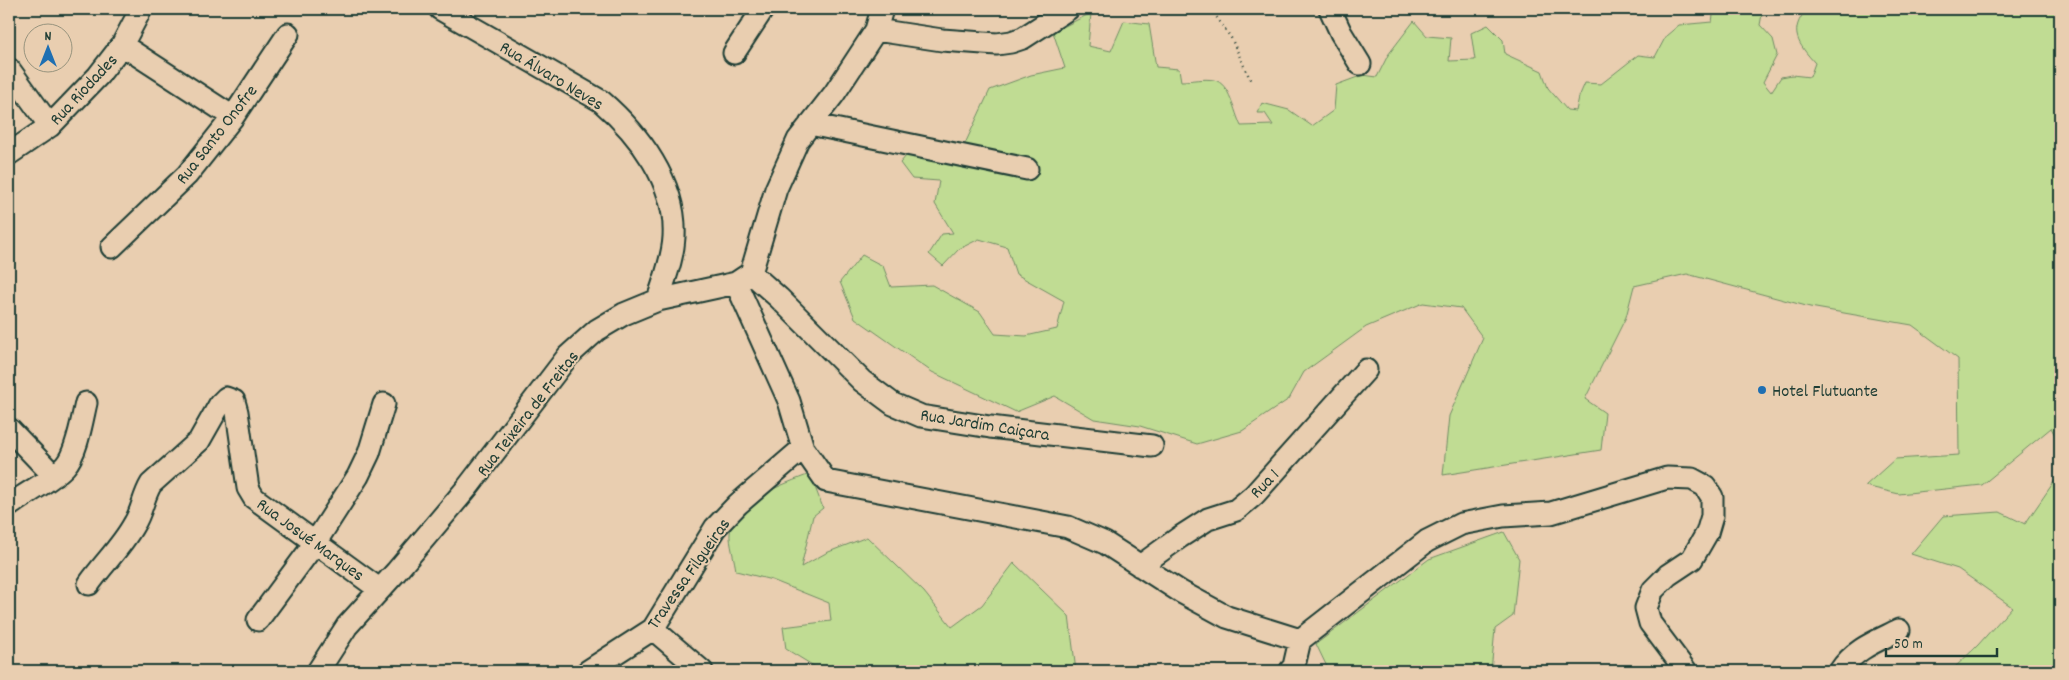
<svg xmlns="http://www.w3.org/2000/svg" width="2069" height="680" font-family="Dekko,sans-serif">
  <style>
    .green { fill: #c0dc93; stroke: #708c64 }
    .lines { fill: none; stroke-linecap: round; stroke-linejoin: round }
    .minor-casing { stroke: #1f3d34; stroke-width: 25 }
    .path { stroke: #1f3d34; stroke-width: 2.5; stroke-dasharray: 1 4; stroke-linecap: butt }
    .minor { stroke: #e9ceb0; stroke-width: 21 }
    .poi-dot { fill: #1f6fb2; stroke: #e9ceb0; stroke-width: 2 }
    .labels { text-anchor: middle; stroke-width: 4; stroke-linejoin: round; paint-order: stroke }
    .street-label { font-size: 18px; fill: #1f3d34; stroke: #e9ceb0 }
    .poi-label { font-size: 18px; fill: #1f3d34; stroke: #e9ceb0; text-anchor: start }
  </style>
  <rect width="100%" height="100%" fill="#e9ceb0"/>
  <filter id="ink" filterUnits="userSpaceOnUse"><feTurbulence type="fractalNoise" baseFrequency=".02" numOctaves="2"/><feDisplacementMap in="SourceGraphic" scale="10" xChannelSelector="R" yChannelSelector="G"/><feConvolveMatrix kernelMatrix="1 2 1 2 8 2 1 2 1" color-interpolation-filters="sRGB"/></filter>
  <g filter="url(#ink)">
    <!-- green -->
    <path class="green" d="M1714,9H1763L1760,25L1773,39L1777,55L1763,82L1771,92L1781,77L1792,75L1810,77L1815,63C1798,44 1788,31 1807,9H2060V444L2051,428L1982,485L1899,494L1865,486L1895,459L1959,455L1958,359L1912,325L1810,307L1687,274L1634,286L1626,317L1585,399L1605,413L1601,450L1443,475L1449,416L1483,338L1461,308L1423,303L1366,327L1304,372L1289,399L1242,431L1197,444L1140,426L1094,419L1055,396L1016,412L932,372L855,318L840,282L862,255L883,266L891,287L932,285L980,312L995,334L1026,336L1057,329L1064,301L1016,274L1007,247L979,239L959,249L943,266L929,254L942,234L953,233L935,204L939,181L912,179L900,163L913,148H963L990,90L1031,75L1065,68L1053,32L1091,13L1088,46L1111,51L1124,21L1149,24L1156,67L1179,69L1181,81C1191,81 1204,78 1214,80C1230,83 1234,112 1241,126L1273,125L1265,113H1257L1262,103L1289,110L1312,126L1334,110L1336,85L1363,75L1377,77L1388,55L1414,21L1427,36L1451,38L1449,61L1475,60L1471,33L1488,25L1503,40L1505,54L1542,71L1548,88L1567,110L1576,111L1579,97L1585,83L1601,84L1638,55L1655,57L1666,36L1679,25L1712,22Z
      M2060,473V671H1951L1978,645L2012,607L1958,569L1911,554L1943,516L2000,512L2025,524Z
      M810,474L823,508L813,516L801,567L826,553L867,537L924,592L952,627L982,605L1014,563L1069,616L1076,671H822L786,649L783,627L831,621L829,603L772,580L736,571C735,561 729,542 730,533C733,501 784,484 810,474Z
      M1504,532L1519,559L1513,616L1495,629L1491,671H1329L1316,644L1429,559Z"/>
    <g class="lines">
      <!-- minor casing -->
      <g class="minor-casing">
        <path id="minor" d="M440,9L601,101C639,134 677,183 674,237C673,259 664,280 658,300
          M1330,9L1341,33L1360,64
          M876,30L942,40L997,44L1011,42L1023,38L1068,9
          M122,45L233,117
          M734,53L763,9
          M9,69L50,126
          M810,124L1027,169
          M9,154L50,126L98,76L122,45L141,9
          M112,247L187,175L233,117L288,34
          M751,273L779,298L862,381L893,404L921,416L990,427L1152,446
          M736,283L789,401L803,448L826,481L1068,527L1105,543L1181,592L1227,617L1300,640L1427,541L1461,524L1503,516L1551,513L1667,478L1692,479L1705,486L1712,497V516L1707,533L1692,559L1668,575L1653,590L1646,608L1650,623L1686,671
          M9,429L54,476
          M9,506C27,492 50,482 65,466C77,453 82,420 86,403
          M1140,566L1180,537L1208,519L1236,510L1254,495L1366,370
          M89,584C103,564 122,546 134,524C142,512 143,497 151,484L199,441L220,404L226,398L234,401L237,412L248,488L254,498L379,589
          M258,620L315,543L358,476L369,453L384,404
          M653,629L702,671
          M318,671L347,626L396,572L467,488L568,356L597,330L624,314L658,300L736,283L751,273L776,189L798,140L834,94L876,30L882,9
          M588,671L653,629L715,528L738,504L803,448
          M1290,671L1294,666L1300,640
          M1840,671C1854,649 1877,641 1899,630"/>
      </g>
      <!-- path -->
      <path class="path" d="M1211,9L1231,38L1252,83"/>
      <!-- minor -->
      <use href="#minor" class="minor"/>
    </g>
  </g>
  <!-- markers -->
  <circle class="poi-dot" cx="1762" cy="390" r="5"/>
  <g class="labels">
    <!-- street labels -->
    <g class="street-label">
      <text transform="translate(552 75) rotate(31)" y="6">Rua Álvaro Neves</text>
      <text transform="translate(83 89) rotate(-47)" y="6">Rua Riodades</text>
      <text transform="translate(216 134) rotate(-52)" y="6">Rua Santo Onofre</text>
      <text transform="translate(527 413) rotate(-52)" y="6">Rua Teixeira de Freitas</text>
      <text transform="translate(985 424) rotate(9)" y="6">Rua Jardim Caiçara</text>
      <text transform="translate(1264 483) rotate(-46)" y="6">Rua 1</text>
      <text transform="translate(311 539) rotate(36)" y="6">Rua Josué Marques</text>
      <text transform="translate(688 573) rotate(-55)" y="6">Travessa Filgueiras</text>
    </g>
    <!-- poi labels -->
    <g class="poi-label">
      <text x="1772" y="396">Hotel Flutuante</text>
    </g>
  </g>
  <!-- margin -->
  <rect width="2069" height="680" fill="none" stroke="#e9ceb0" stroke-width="30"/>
  <rect x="15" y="15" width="2039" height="650" fill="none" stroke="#1f3d34" stroke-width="2" filter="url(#ink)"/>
  <!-- north arrow -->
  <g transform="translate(48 48)"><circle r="24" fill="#e9ceb0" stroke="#98947e"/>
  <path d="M0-4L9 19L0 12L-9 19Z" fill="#1f6fb2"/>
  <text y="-8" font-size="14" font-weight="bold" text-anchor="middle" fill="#1f3d34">N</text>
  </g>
  <!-- scale -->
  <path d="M1886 648v8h111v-8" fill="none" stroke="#1f3d34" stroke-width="2.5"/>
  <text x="1894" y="648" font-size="15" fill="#1f3d34" stroke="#e9ceb0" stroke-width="4" paint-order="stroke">50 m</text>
</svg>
